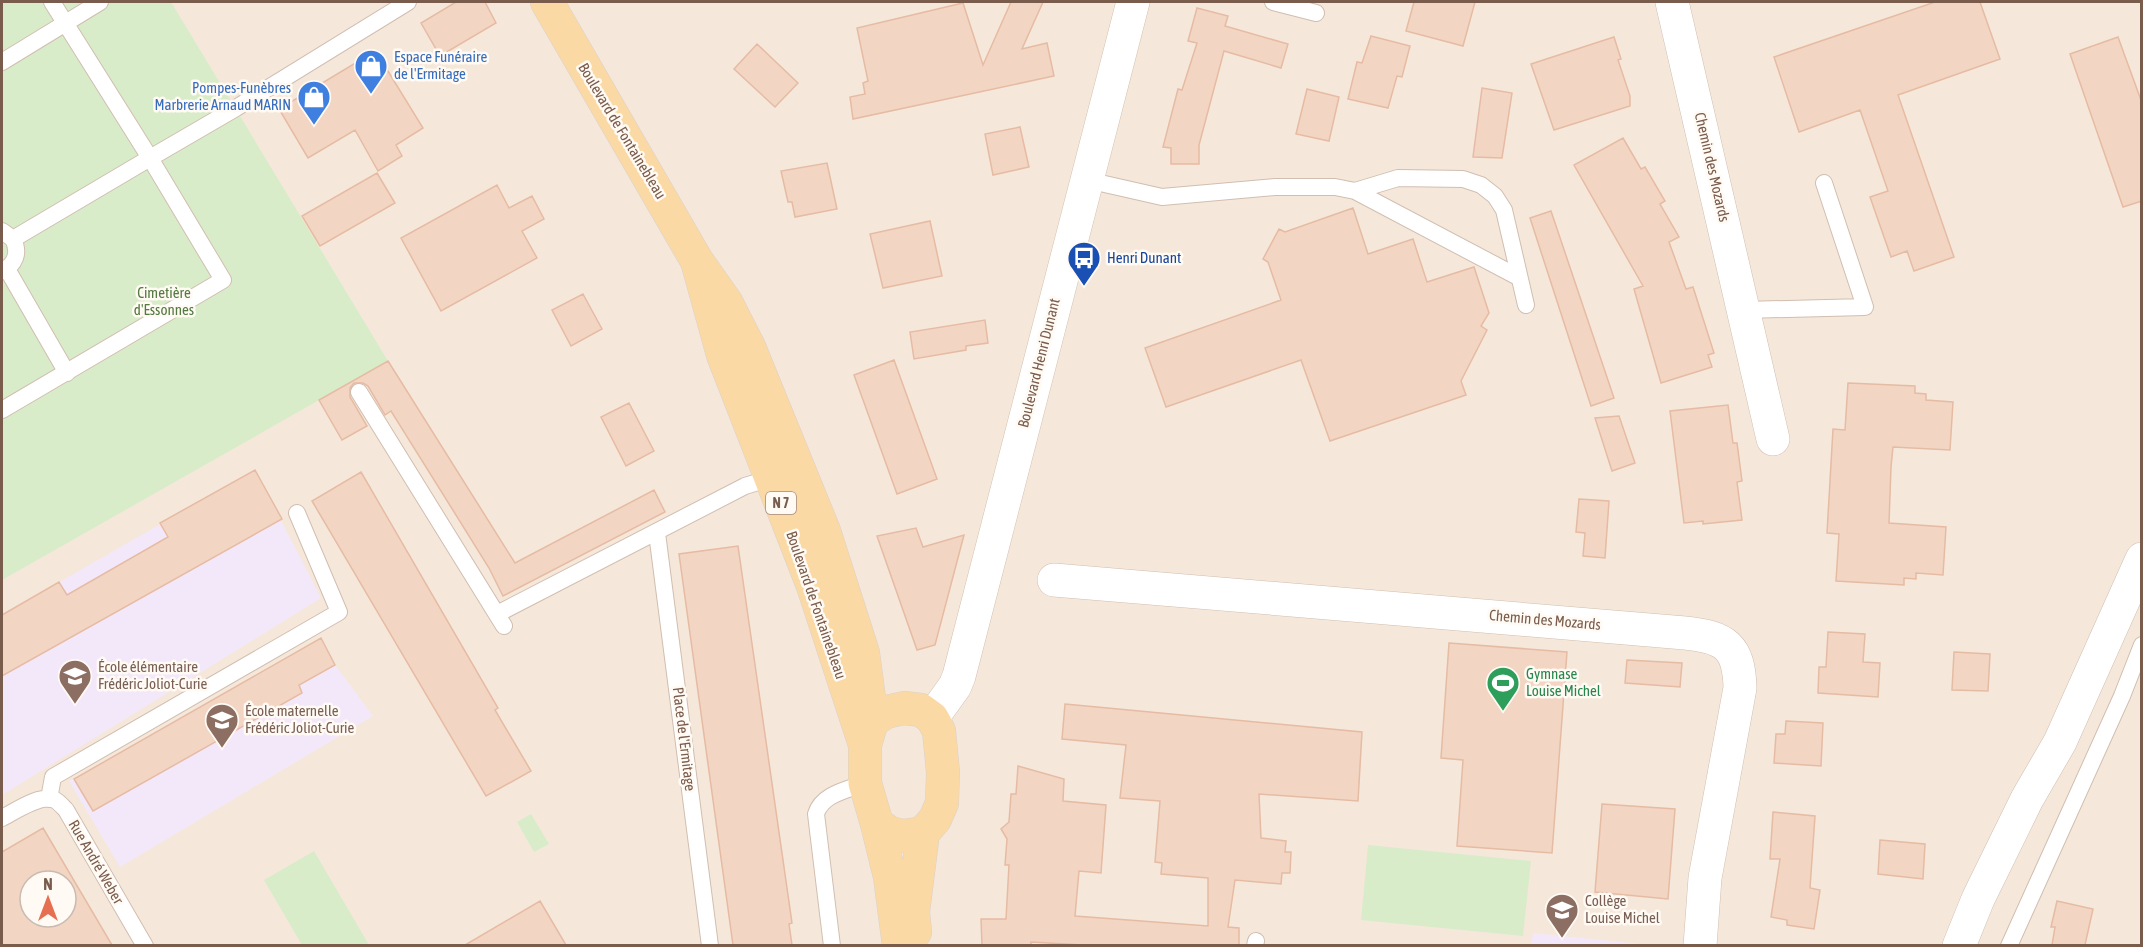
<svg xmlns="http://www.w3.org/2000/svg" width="2143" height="947" font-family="'Asap Condensed',sans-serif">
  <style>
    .residential { fill: #f5e8da; fill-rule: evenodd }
    .education { fill: #f3e8fa }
    .green { fill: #d8ecc9 }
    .building { fill: #f3d5c3; stroke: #e6bba3; stroke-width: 1.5; fill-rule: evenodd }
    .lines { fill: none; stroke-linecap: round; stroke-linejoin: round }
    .lane-casing { stroke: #d1beb0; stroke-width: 18 }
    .street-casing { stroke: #d1beb0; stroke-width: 34 }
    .secondary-casing { stroke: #d6c0b0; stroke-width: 34 }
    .primary-casing { stroke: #dad1cd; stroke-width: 34 }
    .lane { stroke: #fff; stroke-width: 16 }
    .street { stroke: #fff; stroke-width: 33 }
    .secondary { stroke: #fff; stroke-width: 33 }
    .primary { stroke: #fbd9a5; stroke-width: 33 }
    .labels { text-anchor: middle; stroke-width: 5; stroke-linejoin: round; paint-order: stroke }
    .shield { fill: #fffaf3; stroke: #a28b7f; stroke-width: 1.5 }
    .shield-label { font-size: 14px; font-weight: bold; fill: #7a5c4d }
    .shop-label { font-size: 15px; fill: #366cbe; stroke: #fffaf3; text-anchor: start }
    .street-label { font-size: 15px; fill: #7a5c4d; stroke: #fffaf3 }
    .transit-label { font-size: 15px; fill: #164399; stroke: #fffaf3; text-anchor: start }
    .park-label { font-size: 15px; fill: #537a41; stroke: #fffaf3 }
    .education-label { font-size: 15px; fill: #785e54; stroke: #fffaf3; text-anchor: start }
    .leisure-label { font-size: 15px; fill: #27864d; stroke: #fffaf3; text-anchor: start }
  </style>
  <rect width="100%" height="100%" fill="#fdf6ec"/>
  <!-- residential -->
  <path class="residential" d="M2,2H2141V945L2,946ZM30,881H66V917H30Z"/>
  <!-- education -->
  <path class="education" d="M255,470L321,598L2,795V615Z
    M321,638L335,665L373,716L120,867L69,781Z
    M1533,933L1650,945H1531Z"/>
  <!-- green -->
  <path class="green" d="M2,2H171L388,361L2,580Z
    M531,814L549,844L534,852L517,822Z
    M1368,845L1531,861L1523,936L1361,920Z
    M314,851L369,945H302L264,880Z"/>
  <!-- building -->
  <path class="building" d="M456,2H485L496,23L440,56L421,23Z
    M1011,2H1043L1022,49L1047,43L1054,76L853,119L850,97L865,94L863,83L868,81L857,28L963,3L983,65Z
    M1414,2H1475L1463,46L1406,31Z
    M1935,2H1980L2000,59L1898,95L1954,257L1914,271L1907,251L1891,257L1870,197L1888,191L1860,110L1799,132L1774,57Z
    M1197,8L1228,16L1225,26L1288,44L1281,68L1224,51L1199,145V164H1171V148L1163,147L1178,89L1182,90L1197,43L1188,41Z
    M1371,36L1410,46L1402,77L1397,76L1388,108L1348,99L1357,62L1362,63Z
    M1614,37L1621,59L1618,60L1630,96V106L1554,130L1531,64Z
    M2118,37L2142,103V201L2123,207L2070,54Z
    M757,44L798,83L775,107L734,69Z
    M362,59L369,71L383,63L423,128L396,145L402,156L378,171L355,130L308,158L279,109Z
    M1482,88L1512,93L1502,158L1473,157Z
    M1307,89L1339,97L1329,141L1296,134Z
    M1020,127L1029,167L993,175L985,134Z
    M1623,138L1641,169L1645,167L1665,201L1660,204L1679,237L1669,242L1686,289L1693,287L1714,353L1708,355L1712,367L1661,383L1634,289L1643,286L1574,165Z
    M827,163L837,209L795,217L792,202H788L781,171Z
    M377,173L395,203L320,246L302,216Z
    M497,185L509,208L532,196L544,219L522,231L537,258L441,311L401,238Z
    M1353,208L1368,254L1413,239L1427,282L1474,267L1489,313L1481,326L1487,330L1461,381L1466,395L1330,441L1301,360L1166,407L1145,348L1281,300L1268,262L1263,259L1279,229L1285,232Z
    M1551,211L1614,398L1591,406L1530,218Z
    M930,221L942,276L883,288L870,234Z
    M583,294L602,329L571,346L552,310Z
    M985,320L988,343L966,346V350L914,359L910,332Z
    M894,360L937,479L897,494L854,375Z
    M388,361L515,563L654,490L665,512L503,596L489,568L391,411L385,415L368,386L363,383H354L350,388V397L367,426L342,440L319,400Z
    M1848,383L1915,386V393L1926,394V400L1953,402L1950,450L1893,447L1891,467L1889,523L1946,527L1943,575L1916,573V579L1904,578V585L1836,581L1839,534L1827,533L1833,429L1845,430Z
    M629,403L654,451L626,466L601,417Z
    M1728,405L1733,443H1737L1742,481L1737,482L1742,520L1703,524V521L1684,523L1670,411Z
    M1619,416L1635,463L1612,471L1595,418Z
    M255,470L282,519L2,676V615L59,582L67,595L168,537L160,523Z
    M361,472L498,708L495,710L531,771L486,796L312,501Z
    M1579,499L1609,501L1605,558L1583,556L1585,533L1576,532Z
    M916,528L923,547L964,535L935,645L917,650L877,536Z
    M738,546L792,923L789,924L792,945H733L679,554Z
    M1828,632L1865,634L1863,662L1880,663L1878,697L1818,693L1819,667H1826Z
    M321,638L335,665L299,685L302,693L93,811L74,779Z
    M1449,643L1567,652L1552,853L1457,846L1463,760L1441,758Z
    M1954,652L1990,654L1988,691L1952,690Z
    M1627,660L1682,663L1680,687L1625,683Z
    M1065,704L1362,732L1358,801L1259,794L1261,838L1286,841L1285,852H1291L1290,873H1282L1281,884L1235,880L1228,927L1239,928V945H1083L1031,942V945H982L981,919H1006L1009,865H1005L1007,839L1001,829L1009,822L1011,794H1016L1018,766L1064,779L1063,801L1106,805L1101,873L1079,871L1075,916L1208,926V878L1161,874L1162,863L1155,862L1160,801L1120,798L1126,745L1062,739Z
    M1786,721L1823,723L1821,766L1774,763L1776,734H1785Z
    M1602,804L1675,809L1668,899L1595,892Z
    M1773,812L1815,816L1810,888L1820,890L1814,929L1787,925V920L1771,917L1780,859H1770Z
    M43,828L112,945H2V852ZM30,881H66V917H30Z
    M1880,840L1925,844L1923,879L1878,874Z
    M540,901L566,945H465Z
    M2057,901L2093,909L2085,945H2052L2055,927H2051Z"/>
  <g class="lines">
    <!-- lane casing -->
    <g class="lane-casing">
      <path id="lane" d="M1273,2L1316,13
        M2,62L100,2
        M1087,180L1162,197L1275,187H1335L1355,191L1518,277
        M1355,191L1398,178L1463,179L1481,185L1495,196L1504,210L1526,305
        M2,231L13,239C20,253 15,265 2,271
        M13,239L150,158L52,2
        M7,269L67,373
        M1744,310L1865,307L1824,183
        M359,392L504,626
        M2,410L223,280L150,158L236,108L408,2
        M657,533L710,946
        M497,614L745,486L771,478L774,481
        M49,799L53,777L339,612L297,513
        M2,818C14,812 41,793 55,800C59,802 63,807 66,810L145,946
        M832,946L816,814C822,794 847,790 865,783
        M1255,946L1256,941
        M2009,946L2122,696L2142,645"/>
    </g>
    <!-- street casing -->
    <g class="street-casing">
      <path id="street" d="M1672,2L1773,439
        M1054,580L1685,633C1725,637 1739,646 1740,688L1705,878L1700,946
        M1959,946L1978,899L2027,799L2060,742L2142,559"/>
    </g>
    <!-- secondary casing -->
    <g class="secondary-casing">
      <path id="secondary" d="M932,718L955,686L959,676L1133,2"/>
    </g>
    <!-- primary casing -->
    <g class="primary-casing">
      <path id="primary" d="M547,2L697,261L726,302L749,347L824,531L863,653L872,721
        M697,261L723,355L813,586L865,745V783L877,824L890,833L904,836L923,833L935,819L942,803L943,772L939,731L932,718L921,710L904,708L886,712L872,721L865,745
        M877,824L890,877L899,946
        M915,932L913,912L923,833"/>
    </g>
    <!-- lane -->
    <use href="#lane" class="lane"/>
    <!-- street -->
    <use href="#street" class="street"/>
    <!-- secondary -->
    <use href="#secondary" class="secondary"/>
    <!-- primary -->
    <use href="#primary" class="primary"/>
  </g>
  <!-- icons -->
  <defs>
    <g id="shop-pin" transform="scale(1.725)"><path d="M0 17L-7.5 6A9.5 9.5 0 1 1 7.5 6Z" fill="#3f7fe0" stroke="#fffaf3"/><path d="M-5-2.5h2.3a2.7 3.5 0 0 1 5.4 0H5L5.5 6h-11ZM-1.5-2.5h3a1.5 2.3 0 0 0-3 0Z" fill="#fff"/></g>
    <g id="bus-pin" transform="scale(1.725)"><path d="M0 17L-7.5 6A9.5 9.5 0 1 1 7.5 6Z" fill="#1a4fb4" stroke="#fffaf3"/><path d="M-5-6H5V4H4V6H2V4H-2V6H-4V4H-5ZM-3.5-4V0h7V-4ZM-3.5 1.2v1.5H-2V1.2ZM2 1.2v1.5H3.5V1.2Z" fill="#fff"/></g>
    <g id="school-pin" transform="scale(1.725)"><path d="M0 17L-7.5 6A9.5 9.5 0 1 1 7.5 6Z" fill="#8d6e63" stroke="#fffaf3"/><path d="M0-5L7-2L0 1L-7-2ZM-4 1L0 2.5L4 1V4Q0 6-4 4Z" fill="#fff"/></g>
    <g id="stadium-pin" transform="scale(1.725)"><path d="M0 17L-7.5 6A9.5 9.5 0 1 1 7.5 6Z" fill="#2e9e5b" stroke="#fffaf3"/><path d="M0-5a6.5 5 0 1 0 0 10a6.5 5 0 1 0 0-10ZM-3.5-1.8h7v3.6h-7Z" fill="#fff"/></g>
  </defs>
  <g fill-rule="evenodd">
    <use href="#shop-pin" x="371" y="66"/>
    <use href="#shop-pin" x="314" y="97"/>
    <use href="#bus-pin" x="1084" y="258"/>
    <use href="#school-pin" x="75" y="676"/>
    <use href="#stadium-pin" x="1503" y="683"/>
    <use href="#school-pin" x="222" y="720"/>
    <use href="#school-pin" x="1562" y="910"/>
  </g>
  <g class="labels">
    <!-- shield labels -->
    <rect class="shield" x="766" y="492" width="30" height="22" rx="4.5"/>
    <g class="shield-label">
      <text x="781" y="508">N 7</text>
    </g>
    <!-- shop labels -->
    <g class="shop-label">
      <text x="394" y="62">Espace Funéraire<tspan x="394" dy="17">de l'Ermitage</tspan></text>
      <text x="291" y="93" text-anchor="end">Pompes-Funèbres<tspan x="291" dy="17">Marbrerie Arnaud MARIN</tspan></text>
    </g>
    <!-- street labels -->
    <g class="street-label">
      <text transform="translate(622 131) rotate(59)" y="5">Boulevard de Fontainebleau</text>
      <text transform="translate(1712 167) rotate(77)" y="5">Chemin des Mozards</text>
      <text transform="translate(1039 363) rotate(-76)" y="5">Boulevard Henri Dunant</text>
      <text transform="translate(816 605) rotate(71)" y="5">Boulevard de Fontainebleau</text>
      <text transform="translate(1545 620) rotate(5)" y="5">Chemin des Mozards</text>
      <text transform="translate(684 739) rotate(83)" y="5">Place de l'Ermitage</text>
      <text transform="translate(96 862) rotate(60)" y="5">Rue André Weber</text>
    </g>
    <!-- transit labels -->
    <g class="transit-label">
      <text x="1107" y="263">Henri Dunant</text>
    </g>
    <!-- park labels -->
    <g class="park-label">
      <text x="164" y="298">Cimetière<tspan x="164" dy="17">d'Essonnes</tspan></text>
    </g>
    <!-- education labels -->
    <g class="education-label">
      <text x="98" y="672">École élémentaire<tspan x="98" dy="17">Frédéric Joliot-Curie</tspan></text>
      <text x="245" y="716">École maternelle<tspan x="245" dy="17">Frédéric Joliot-Curie</tspan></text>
      <text x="1585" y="906">Collège<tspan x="1585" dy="17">Louise Michel</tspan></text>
    </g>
    <!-- leisure labels -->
    <g class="leisure-label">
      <text x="1526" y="679">Gymnase<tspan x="1526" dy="17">Louise Michel</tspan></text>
    </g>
  </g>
  <!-- border -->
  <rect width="2143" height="947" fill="none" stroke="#7a5c4d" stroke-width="6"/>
  <!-- north arrow -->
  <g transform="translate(48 899)"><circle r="28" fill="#fffaf3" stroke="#cabbb1" stroke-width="1.5"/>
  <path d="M0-4.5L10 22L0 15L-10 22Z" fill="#e76f51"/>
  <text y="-9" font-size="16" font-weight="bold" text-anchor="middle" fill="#7a5c4d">N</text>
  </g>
</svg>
